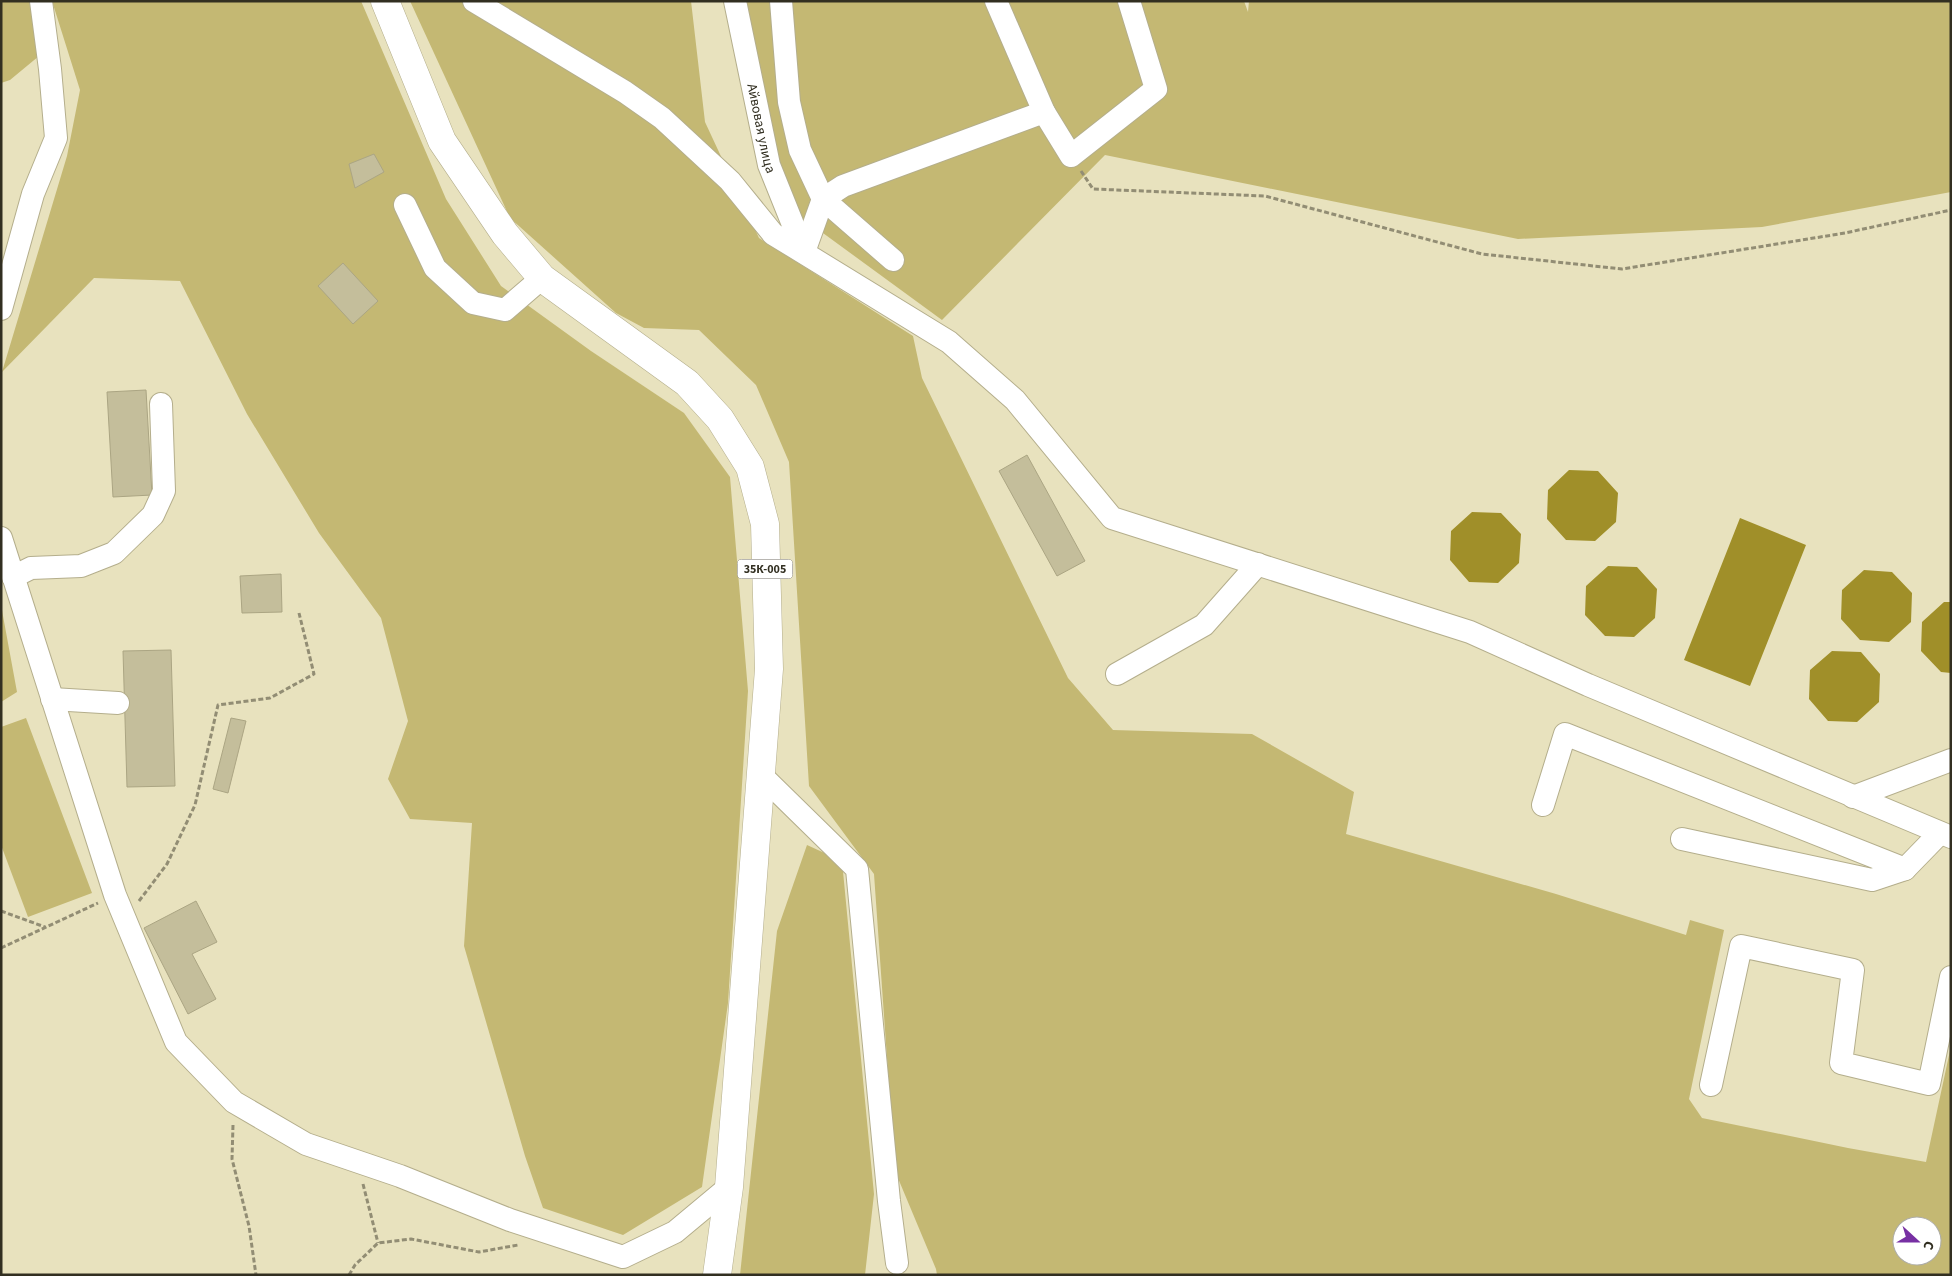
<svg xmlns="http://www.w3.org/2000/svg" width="1952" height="1276" font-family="'Source Sans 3',sans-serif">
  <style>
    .green { fill: #c4b873; fill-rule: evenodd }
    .water { fill: #a08f29 }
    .building { fill: #c4be9b; stroke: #aba583 }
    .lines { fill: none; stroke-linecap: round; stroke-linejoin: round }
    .minor-casing { stroke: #b4ae8c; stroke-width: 24 }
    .major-casing { stroke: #b4ae8c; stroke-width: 29 }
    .path { stroke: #928d74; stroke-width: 3; stroke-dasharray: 5 2.5; stroke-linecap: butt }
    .minor { stroke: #fff; stroke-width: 22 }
    .major { stroke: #fff; stroke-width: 28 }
    .labels { text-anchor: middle; stroke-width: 5; stroke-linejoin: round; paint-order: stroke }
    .shield { fill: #fff; stroke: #706d64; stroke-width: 1 }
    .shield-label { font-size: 12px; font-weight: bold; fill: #322f21 }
    .street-label { font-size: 14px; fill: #322f21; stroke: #fff }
  </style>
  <rect width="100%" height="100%" fill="#e8e2be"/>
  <!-- green -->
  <path class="green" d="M1,1H30L39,56L10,80L1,83Z
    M52,1H361L446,199L501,286L591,351L684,413L730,477L748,691L728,1003L702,1187L623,1235L543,1208L525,1156L464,946L472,823L410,819L388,779L408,721L381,618L319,533L247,414L180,281L94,278L2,372L67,156L80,90Z
    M410,1H691L705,122L759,238L913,336L922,378L1068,678L1113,730L1252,734L1354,792L1346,834L1556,894L1686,935L1690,920L1724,930L1689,1099L1702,1118L1848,1148L1926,1162L1951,1046V1275H937L936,1269L895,1171L874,874L809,786L789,462L756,385L699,330L644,328L616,313L510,218ZM1902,1226H1932V1256H1902Z
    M743,1H1244L1248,12L1249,1H1951V192L1762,227L1518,239L1105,155L942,320L786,206Z
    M1,605L17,692L1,702Z
    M26,718L92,893L28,917L1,845V727Z
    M807,845L842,861L874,1194L865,1275H740L777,931Z"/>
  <!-- water -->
  <path class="water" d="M1569,470L1598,471L1618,493L1616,522L1595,541L1566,540L1547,519L1548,490Z
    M1472,512L1501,513L1521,534L1519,563L1498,583L1469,582L1450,560L1451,531Z
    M1740,518L1806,545L1750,686L1684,660Z
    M1608,566L1637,567L1657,589L1655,618L1634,637L1605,636L1585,615L1586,586Z
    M1864,570L1892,572L1912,593L1911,622L1889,642L1860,640L1841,619L1842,590Z
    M1944,602H1951V673L1941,672L1921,651L1922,622Z
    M1832,651L1861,652L1880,674L1879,702L1857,722L1828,721L1809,699L1810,670Z"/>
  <!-- building -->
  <path class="building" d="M374,154L384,172L355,188L349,164Z
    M343,263L378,301L353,324L318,286Z
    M146,390L152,495L113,497L107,392Z
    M1027,455L1085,561L1057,576L999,471Z
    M281,574L282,612L242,613L240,576Z
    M171,650L175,786L127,787L123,651Z
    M231,718L246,721L228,793L213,789Z
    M196,901L217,942L192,954L216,999L188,1014L144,928Z"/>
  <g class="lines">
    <!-- minor casing -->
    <g class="minor-casing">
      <g id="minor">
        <path d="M474,1L625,92L662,118L730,181L773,234L949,342L1015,400L1112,518L1470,632L1588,685L1951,837"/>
        <path id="s1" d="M735,1L769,165L804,252"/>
        <path d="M781,1L789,102L800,150L823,199L804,252"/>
        <path d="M996,1L1044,112L1071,156L1156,89L1129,1"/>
        <path d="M405,205L435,268L473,303L505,310L542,278"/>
        <path d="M893,260L823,199L843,186L1044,112"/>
        <path d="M1,309L33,194L56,138L50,69L41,1"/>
        <path d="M1,538L115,895L176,1042L234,1102L306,1144L400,1176L510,1220L623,1257L675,1232L729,1187"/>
        <path d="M13,577L31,568L81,566L114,553L153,515L164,491L161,404"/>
        <path d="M1117,674L1204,625L1258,564"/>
        <path d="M52,699L118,703"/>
        <path d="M761,775L857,869L889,1201L897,1263"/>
        <path d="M1853,797L1951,760"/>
        <path d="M1543,805L1565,734L1905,869L1940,833"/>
        <path d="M1682,839L1872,880L1905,869"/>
        <path d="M1711,1085L1741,946L1853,970L1841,1063L1929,1084L1951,977"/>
      </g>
    </g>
    <!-- major casing -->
    <g class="major-casing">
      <path id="major" d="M385,1L442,141L505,234L542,278L687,383L720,419L750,467L765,524L769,669L729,1187L717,1275"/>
    </g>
    <!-- path -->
    <path class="path" d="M1081,171L1093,189L1265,196L1482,254L1622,269L1845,233L1951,210
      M139,901L167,864L195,805L218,705L270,698L314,674L299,613
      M1,911L45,927
      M1,948L98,903
      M233,1125L232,1159L249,1226L256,1275
      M363,1184L378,1243
      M349,1275L355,1265L378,1243L411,1239L479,1252L518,1245"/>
    <!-- minor -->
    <use href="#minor" class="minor"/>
    <!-- major -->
    <use href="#major" class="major"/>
  </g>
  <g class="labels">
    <!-- shield labels -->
    <rect class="shield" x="737.5" y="559.5" width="55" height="19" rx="4"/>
    <g class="shield-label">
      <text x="765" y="573">35К-005</text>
    </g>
    <!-- street labels -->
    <g class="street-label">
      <text dy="5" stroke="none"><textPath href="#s1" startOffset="130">Айвовая улица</textPath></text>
    </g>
  </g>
  <!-- border -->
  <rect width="1952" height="1276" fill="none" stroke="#322f21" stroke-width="5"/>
  <!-- north arrow -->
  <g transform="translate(1917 1241) rotate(111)"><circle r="24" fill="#ffffff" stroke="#adaca6"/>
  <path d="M0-4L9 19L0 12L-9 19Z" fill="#7730a3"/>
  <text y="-8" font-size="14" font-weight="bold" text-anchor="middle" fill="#322f21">С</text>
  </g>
</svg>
